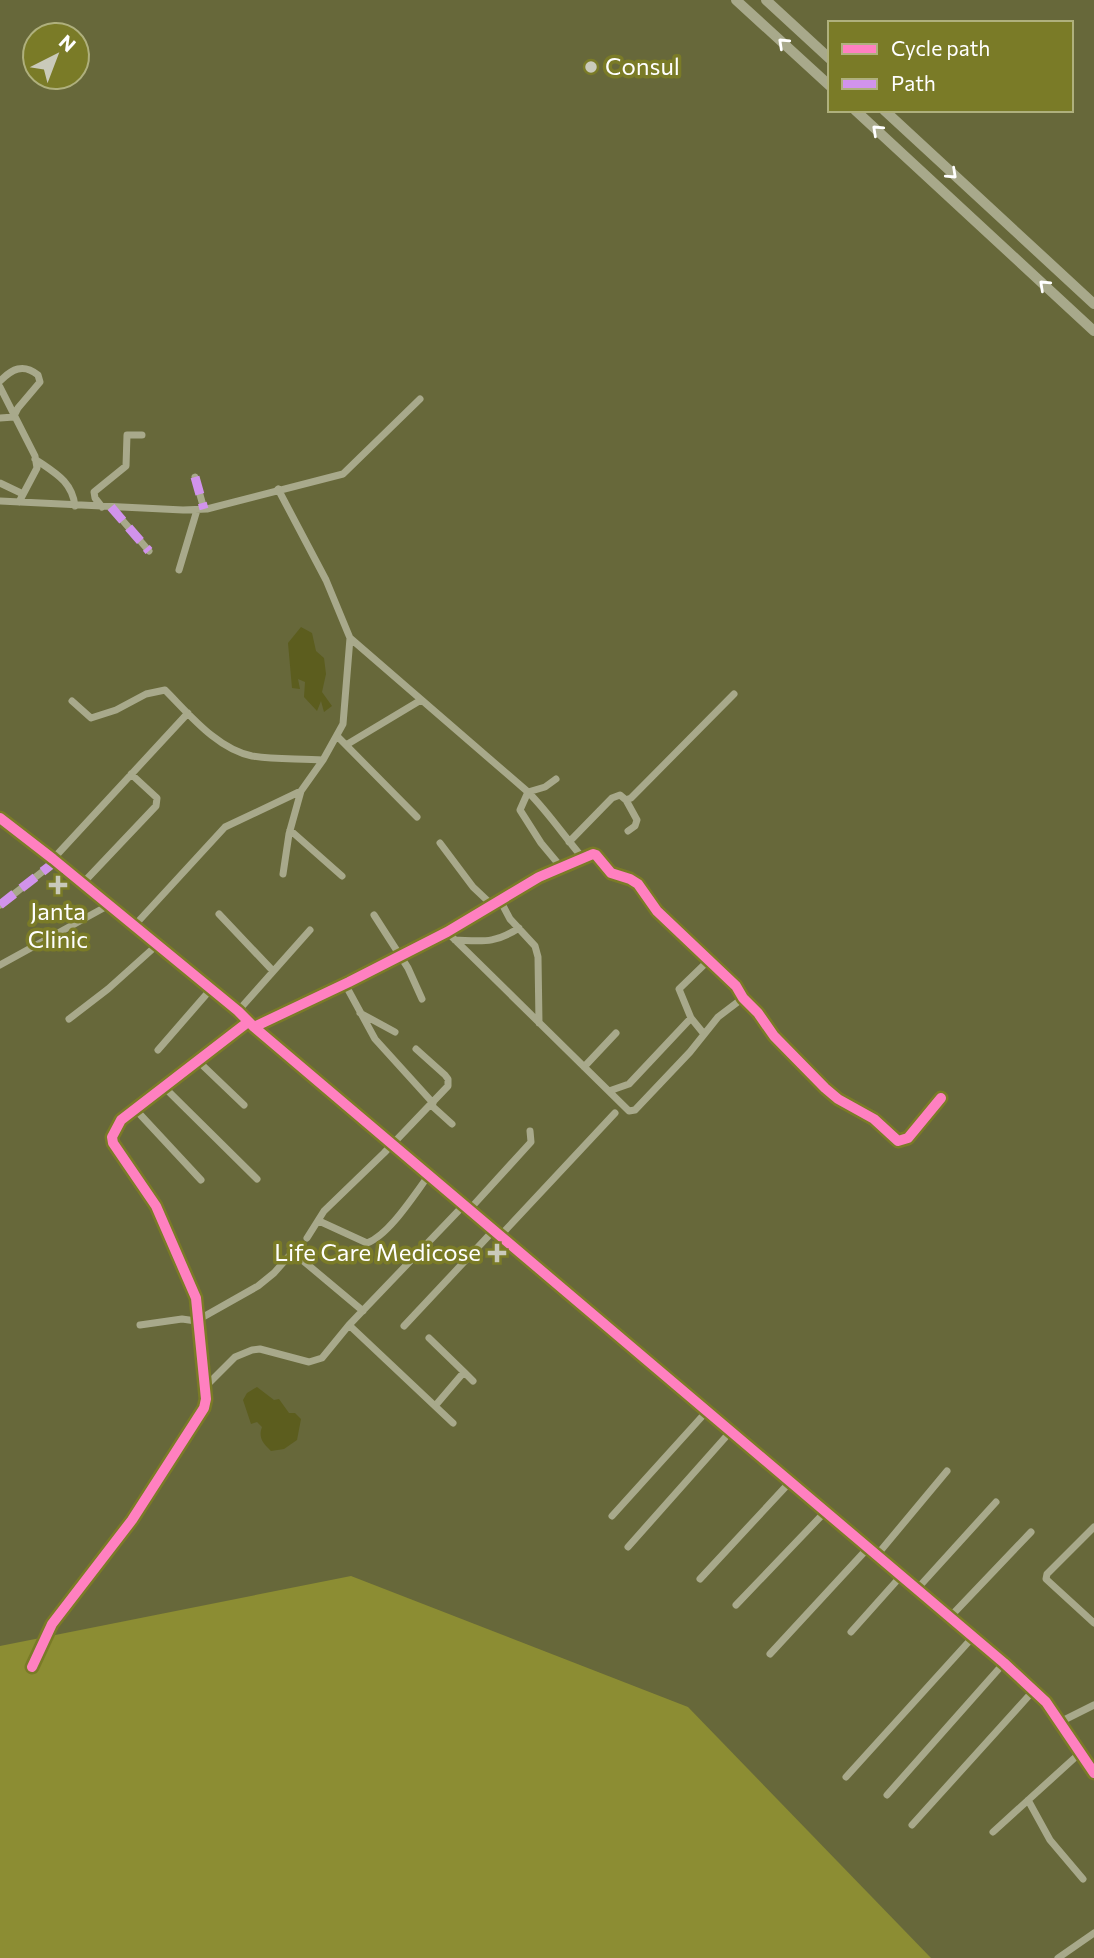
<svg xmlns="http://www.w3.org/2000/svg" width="1094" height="1958" font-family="Commissioner,sans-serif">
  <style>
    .green { fill: #8c8d33 }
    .water { fill: #5c5d1e }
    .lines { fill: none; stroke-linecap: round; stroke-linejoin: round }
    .minor { stroke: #a8a98b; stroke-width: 7 }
    .tertiary { stroke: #a8a98b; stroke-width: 10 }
    .quiet { stroke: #d193ec; stroke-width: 9; stroke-dasharray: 18 9; stroke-linecap: butt }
    .cycleway-casing { stroke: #7a7b27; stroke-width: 15 }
    .cycleway { stroke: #ff80c0; stroke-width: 10 }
    .oneway { stroke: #fff }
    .poi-dot { fill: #cacaba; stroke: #7a7b27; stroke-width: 2.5 }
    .labels { text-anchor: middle; stroke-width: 7; stroke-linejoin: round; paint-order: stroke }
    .poi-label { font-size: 24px; fill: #fff; stroke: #7a7b27; text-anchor: start }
  </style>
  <rect width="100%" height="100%" fill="#67683a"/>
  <!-- green -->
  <path class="green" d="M351,1576L688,1707L931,1958H0V1646Z"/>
  <!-- water -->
  <path class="water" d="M301,627L312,633L316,651L324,658L326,674L322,692L332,706L324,712L321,701L317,711L304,697L305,682L298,679L300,689L292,688L288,643Z
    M257,1387L274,1400L279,1399L289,1413H295L301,1419L297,1440L284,1449L271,1451C263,1443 258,1438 262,1427L257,1422L251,1424L243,1400L247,1393Z"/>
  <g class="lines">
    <!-- minor -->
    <path class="minor" d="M0,381C12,369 23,363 38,375L40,382L18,408L14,416
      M0,387L35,456L37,468L19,502
      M0,418L14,417
      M35,459C55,473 72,481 75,506
      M195,477L204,509
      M0,483L23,494
      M0,501L183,510L207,509L343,474L420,399
      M102,507L95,498L94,492L126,466L127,435H142
      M111,507L149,551
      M179,570L197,510
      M350,638L528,792L545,787L556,779
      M72,701L91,718L116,710L146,694L165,690C189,714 217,749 252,756C275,760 300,758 323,760L343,724L350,638L326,580L278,489
      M338,737L417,817
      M346,745L421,700
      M626,800L637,820L635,826L628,831
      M290,830L342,876
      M569,842L612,798L620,795L626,800L631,798L734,694
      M440,843L473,887L491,904
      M53,859L188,713
      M561,867L541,843L520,810L528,792C548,812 564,836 582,857
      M283,874L289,834L301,791L323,760
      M83,883L156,806L157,798L131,774
      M500,900L510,919L535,946L538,957L539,1023
      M0,905L56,861
      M219,914L273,971
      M374,915L408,968L422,999
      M134,926L225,827L301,791
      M447,932L629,1111L635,1110L690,1052L718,1017L743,998
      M455,940C483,941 494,944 519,928
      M0,965L109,905
      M345,984L375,1039L433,1103
      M238,1011L310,930
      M360,1013L395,1032
      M69,1019L108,989L157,945
      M254,1027L349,982L447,932L539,877L593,854L596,855L611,873L630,879L638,884L657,911L736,986L743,998L758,1013L774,1036L825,1088L838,1099L874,1119L898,1141L908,1138L941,1098
      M704,1034L691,1018L679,989L708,961
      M158,1050L211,989
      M198,1061L244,1105
      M584,1067L616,1033
      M164,1087L257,1179
      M609,1091L629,1084L691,1018
      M431,1105L452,1124
      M135,1109L201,1180
      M469,1210L531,1142L530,1131
      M319,1221L367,1243C389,1235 414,1195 429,1175
      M500,1236L615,1113
      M307,1238L324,1211L384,1153L448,1086V1079L445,1075L416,1049
      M140,1325L182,1319L196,1321L258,1286L274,1273L289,1256L295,1254L363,1311
      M349,1325L453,1423
      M404,1326L494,1230
      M429,1338L464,1372L435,1406
      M464,1372L473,1381
      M204,1388L235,1357L252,1350L260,1349L309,1362L322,1358L349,1325L464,1205
      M612,1516L707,1411
      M1094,1527L1047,1574L1046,1579L1094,1623
      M628,1547L731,1431
      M877,1555L947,1471
      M700,1579L790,1482
      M917,1589L996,1502
      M736,1605L825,1512
      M950,1617L1031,1532
      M851,1632L901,1576
      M770,1654L868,1548
      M32,1667L52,1624L132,1520L204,1408L206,1399L196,1298L156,1206L113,1143L112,1137L121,1120L248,1022
      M1060,1722L1094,1705
      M846,1777L973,1637
      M887,1795L1004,1663
      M1028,1800L1050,1840L1083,1879
      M912,1825L1034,1690
      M993,1832L1080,1753
      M1058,1958L1094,1933"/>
    <!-- tertiary -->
    <path class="tertiary" d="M736,0L830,86
      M766,0L830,59
      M855,110L1094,331
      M884,110L1094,304
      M0,818L53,859L238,1011L254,1027L1004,1663L1046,1702L1094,1773"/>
    <!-- quiet -->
    <path class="quiet" d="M195,477L204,509
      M111,507L149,551
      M0,905L56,861"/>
    <!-- cycleway casing -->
    <g class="cycleway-casing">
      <path id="cycleway" d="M0,818L53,859L238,1011L254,1027L1004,1663L1046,1702L1094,1773
        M254,1027L349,982L447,932L539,877L593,854L596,855L611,873L630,879L638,884L657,911L736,986L743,998L758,1013L774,1036L825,1088L838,1099L874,1119L898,1141L908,1138L941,1098
        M32,1667L52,1624L132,1520L204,1408L206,1399L196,1298L156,1206L113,1143L112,1137L121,1120L248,1022"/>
    </g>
    <!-- cycleway -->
    <use href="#cycleway" class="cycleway"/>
  </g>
  <!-- one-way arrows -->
  <defs><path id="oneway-chevron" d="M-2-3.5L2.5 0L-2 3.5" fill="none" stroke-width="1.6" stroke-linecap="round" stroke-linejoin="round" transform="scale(1.75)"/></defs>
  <g class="oneway">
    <use href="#oneway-chevron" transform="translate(783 43) rotate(-137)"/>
    <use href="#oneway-chevron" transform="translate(877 130) rotate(-137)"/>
    <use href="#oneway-chevron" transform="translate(952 174) rotate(43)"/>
    <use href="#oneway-chevron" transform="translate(1044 285) rotate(-137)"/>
  </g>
  <!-- markers -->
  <g class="poi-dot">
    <circle cx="591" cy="67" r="7"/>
    <path d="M54.5 874.5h7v7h7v7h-7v7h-7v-7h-7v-7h7z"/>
    <path d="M493.5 1242.5h7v7h7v7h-7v7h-7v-7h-7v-7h7z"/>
  </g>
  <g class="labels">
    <!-- poi labels -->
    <g class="poi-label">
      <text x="605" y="75">Consul</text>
      <text x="58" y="920" text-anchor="middle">Janta<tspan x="58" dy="28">Clinic</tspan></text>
      <text x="481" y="1261" text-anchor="end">Life Care Medicose</text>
    </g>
  </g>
  <!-- legend -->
  <rect x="828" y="21" width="245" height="91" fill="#7a7b27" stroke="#afb07d" stroke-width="2"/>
  <rect x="842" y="44" width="35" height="10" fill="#ff80c0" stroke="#afb07d" stroke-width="2"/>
  <text x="891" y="56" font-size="21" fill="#ffffff">Cycle path</text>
  <rect x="842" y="79" width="35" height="10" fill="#d193ec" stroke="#afb07d" stroke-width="2"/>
  <text x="891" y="91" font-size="21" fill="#ffffff">Path</text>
  <!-- north arrow -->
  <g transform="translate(56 56) rotate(42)"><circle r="33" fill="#7a7b27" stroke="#afb07d" stroke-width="2"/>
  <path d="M0-5L12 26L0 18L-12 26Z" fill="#cacaba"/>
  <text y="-10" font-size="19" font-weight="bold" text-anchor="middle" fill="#ffffff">N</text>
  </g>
</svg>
